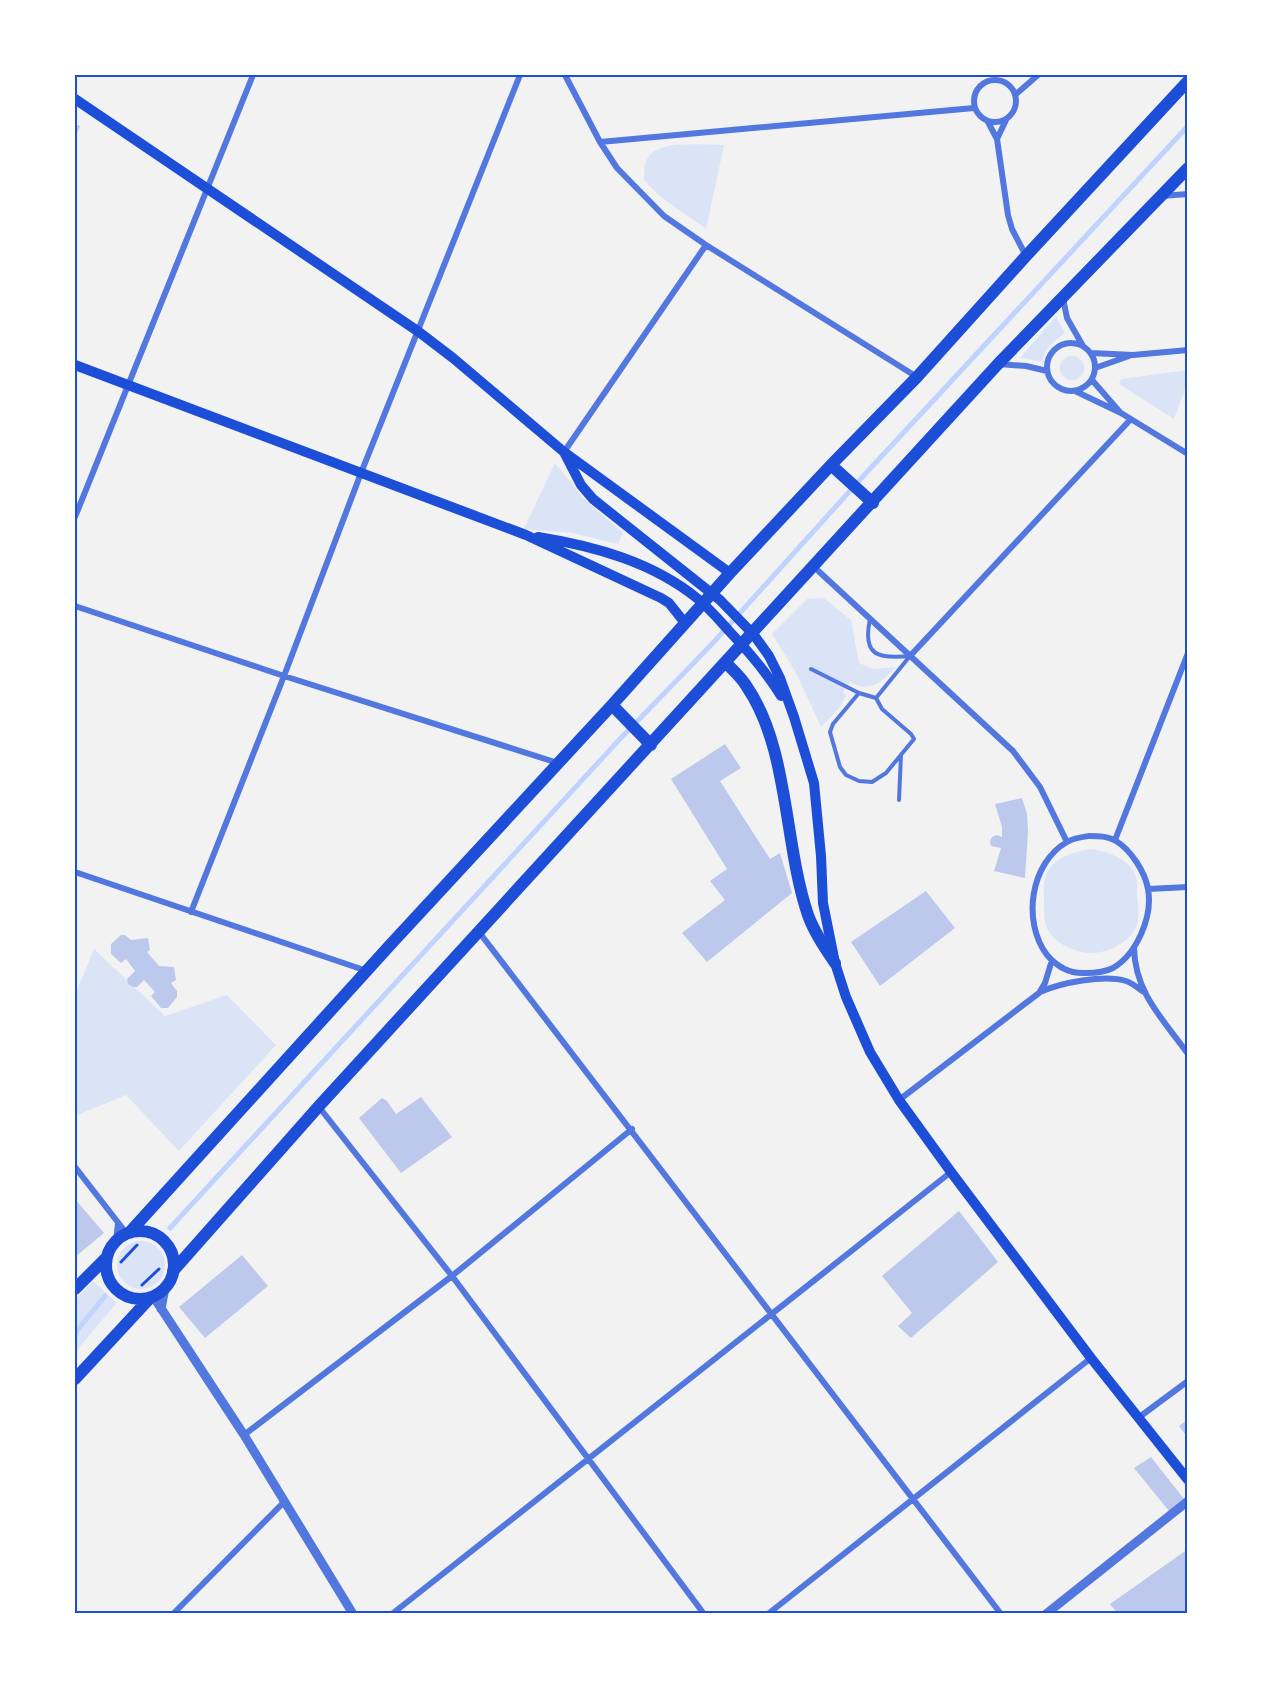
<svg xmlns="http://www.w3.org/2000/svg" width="1263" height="1689" font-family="Arial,sans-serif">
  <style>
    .green { fill: #dbe4f7 }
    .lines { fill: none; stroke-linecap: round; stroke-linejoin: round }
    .stream { stroke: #bfd3fe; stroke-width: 5 }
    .building { fill: #bdc9ec }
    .path { stroke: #1d4ed8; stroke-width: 3 }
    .service { stroke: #5277de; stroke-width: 4 }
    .minor { stroke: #5277de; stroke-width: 6 }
    .tertiary { stroke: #5277de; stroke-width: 9 }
    .secondary { stroke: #1d4ed8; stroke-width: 10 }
    .primary { stroke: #1d4ed8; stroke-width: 12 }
    .neatline { fill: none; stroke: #1d4ed8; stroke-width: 2 }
  </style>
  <rect width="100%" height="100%" fill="#f2f2f2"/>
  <!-- green -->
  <path class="green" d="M724,145L706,229L658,195L644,180C644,171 644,163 649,156C660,140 706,145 724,145Z
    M1056,316L1065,333C1054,342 1044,347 1043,362L1020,358Z
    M1060 368a12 12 0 1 1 24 0a12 12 0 1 1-24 0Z
    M1188,370V381L1174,419L1119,384L1121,379Z
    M555,463L586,501L623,533L618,544L573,533L524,529Z
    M824,598L851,620L859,663L874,669L896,667C882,681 871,694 850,682L843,691L846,696L840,707L821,727L795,671L772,634L807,599Z
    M1093,849C1109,853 1128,858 1135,874C1138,880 1137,891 1137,897C1138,905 1140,917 1137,925C1128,947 1096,959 1075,950C1063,946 1053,940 1047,928C1043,919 1044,911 1044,901C1044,894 1043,885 1045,878C1051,857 1075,851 1093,849Z
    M94,949L165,1016L227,995L276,1045L179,1151L126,1095L75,1116V995Z
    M117 1265a24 24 0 1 1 48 0a24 24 0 1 1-48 0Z
    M93,1281L117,1303L75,1352V1300Z"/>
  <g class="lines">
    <!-- stream -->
    <path class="stream" d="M170,1228L619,740L712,644L867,472L1188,126
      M75,1333L105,1296"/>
  </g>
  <!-- building -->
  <path class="building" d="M75,124L80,126L75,139Z
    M725,744L741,768L720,781L770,859L780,853L792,893L707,962L682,933L725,900L710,881L727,869L671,779Z
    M1022,798L1027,814L1028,831L1025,878L994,871L1001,848L991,846L990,841L992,837L997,835L1002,837V827L995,804Z
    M926,891L955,928L880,986L851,942Z
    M121,935H125L131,940L148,938L150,950L147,952L159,966L174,967L176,980L171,983L177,991V997L168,1008H161L151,996L155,992L144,980L137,987H133L128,984L127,979L135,971L126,959L121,963L111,954V944Z
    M421,1097L452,1137L401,1173L359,1118L382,1098L387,1101L396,1114Z
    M75,1199L104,1233L75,1257Z
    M959,1211L998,1262L911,1338L898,1326L912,1313L882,1276Z
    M242,1255L268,1286L205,1338L179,1307Z
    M1188,1419V1438L1179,1426Z
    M1151,1457L1184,1499L1169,1511L1134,1468Z
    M1188,1549V1614H1118L1110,1604Z"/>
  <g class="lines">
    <!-- path -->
    <path class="path" d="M121,1262L137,1245
      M142,1285L159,1269"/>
    <!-- service -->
    <path class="service" d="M870,619C862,656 878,659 910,656
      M811,669L859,693
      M876,698L882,709L911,734L914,739L886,773L872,782L859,781L846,775L840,767L830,732L833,724L859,693L876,698L910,656
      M899,800L901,755"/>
    <!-- minor -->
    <path class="minor" d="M565,75L600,142L617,168L664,216L706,245L917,377
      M974 101a21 21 0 1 1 42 0a21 21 0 1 1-42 0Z
      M1015,95L1038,75
      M988,122L997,139L1008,215L1012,229L1026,256
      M997,139L1006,120
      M600,142L974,108
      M1162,196L1188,194
      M1063,298L1067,318L1083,346
      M1047 367a24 24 0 1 1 48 0a24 24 0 1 1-48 0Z
      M1091,353L1133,355L1188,350
      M998,364L1026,366L1047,371
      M1095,368L1129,356
      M1092,380L1119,411
      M1075,391L1121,413L1188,454
      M564,452L706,245
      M75,517L253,75
      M813,566L1013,751L1040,787L1067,842
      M75,606L284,676L558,763
      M911,655L1130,420
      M1089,836C1098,836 1108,836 1116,841C1131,850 1145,872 1148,889C1153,916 1137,954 1113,968C1105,972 1095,973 1086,973C1070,974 1058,968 1047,955C1022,922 1030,863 1067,842C1074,838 1082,837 1089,836Z
      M1115,840L1188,653
      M75,872L367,971
      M1148,889L1188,887
      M191,912L284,676L361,473L520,75
      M479,932L1001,1614
      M1134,948C1135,993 1163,1019 1188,1054
      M1040,992C1060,983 1104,974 1126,981C1132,983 1137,987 1142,991
      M899,1100L1039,993L1045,983L1052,960
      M319,1107L452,1276L704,1614
      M75,1167L127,1234
      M116,1241L118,1223
      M1138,1418L1188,1381
      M244,1435L452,1276L632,1129
      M173,1614L284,1502
      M392,1614C577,1466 765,1320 951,1172
      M768,1614L1091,1358"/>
    <!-- tertiary -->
    <path class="tertiary" d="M153,1296L244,1435L353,1614
      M161,1309L165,1288
      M1046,1614L1188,1501"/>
    <!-- secondary -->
    <path class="secondary" d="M75,99L419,332L453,358L564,452L730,573
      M75,365L526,535L661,598L669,603L685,623
      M564,452L581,485L593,499L720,600L754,635L769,656L780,678L794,717L814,783L821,856L823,903L835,963L846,997L870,1052L899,1100L951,1172L1091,1358L1188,1480
      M538,537C594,546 653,562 698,599C710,609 720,621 730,632C749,652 767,673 781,696"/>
    <!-- primary -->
    <path class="primary" d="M831,465L873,503
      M726,663C733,670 742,678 747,687C789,748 784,845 808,915C814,932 825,948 835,963
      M612,705L651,745
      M106 1265a34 34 0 1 1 68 0a34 34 0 1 1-68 0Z
      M129,1233L391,944L612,705L730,573L831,465L917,377L1026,256L1188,81
      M173,1271L319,1106L998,364L1188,168
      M75,1289L107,1257
      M75,1379L151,1297"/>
  </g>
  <!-- border -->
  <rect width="1263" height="1689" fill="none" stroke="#ffffff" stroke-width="153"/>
  <rect x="76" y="76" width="1110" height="1536" class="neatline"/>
</svg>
